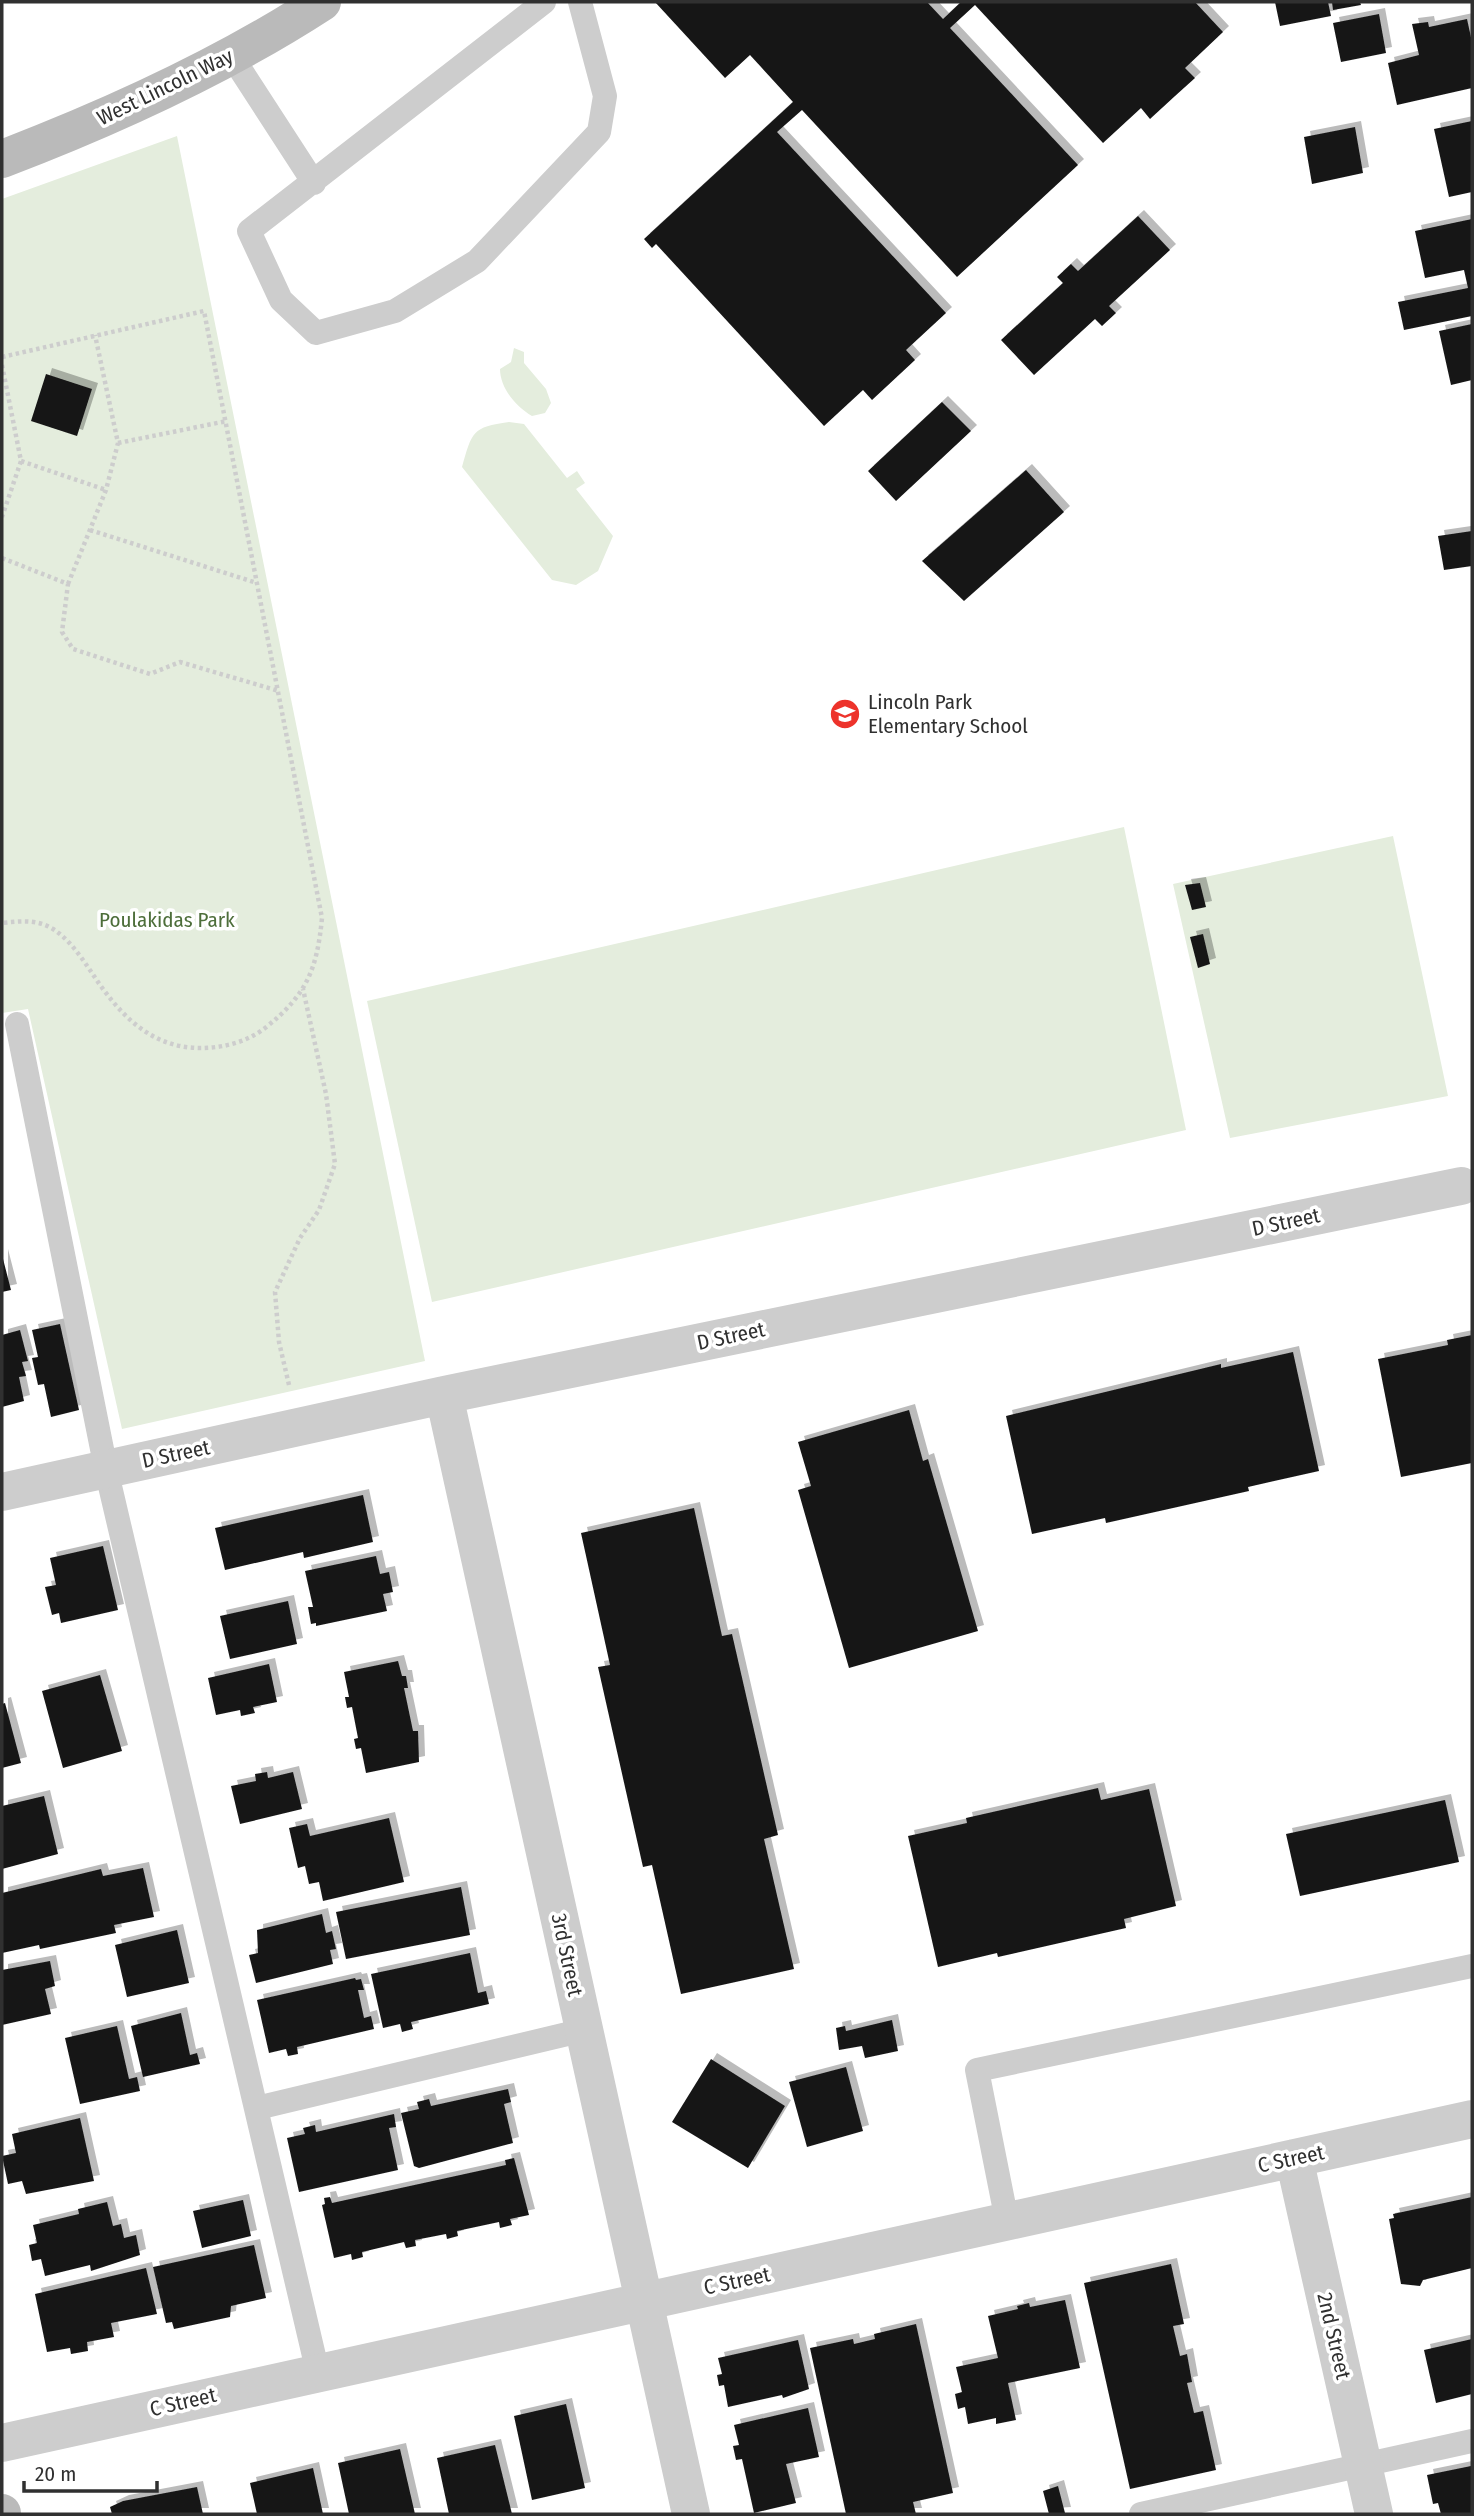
<svg xmlns="http://www.w3.org/2000/svg" width="1474" height="2516" font-family="'Fira Sans Condensed',sans-serif">
  <style>
    .green { fill: #e4eddd }
    .building { fill: #171717; filter: url(#shadow) }
    .lines { fill: none; stroke-linecap: round; stroke-linejoin: round }
    .path { stroke: #cdcdcd; stroke-width: 4.5; stroke-dasharray: 3.5 3.5; stroke-linecap: butt }
    .lane { stroke: #cdcdcd; stroke-width: 24 }
    .street { stroke: #cdcdcd; stroke-width: 38 }
    .secondary { stroke: #bababa; stroke-width: 38 }
    .labels { text-anchor: middle; stroke-width: 7; stroke-linejoin: round; paint-order: stroke }
    .street-label { font-size: 21px; fill: #303030; stroke: #fff }
    .poi-label { font-size: 21px; fill: #303030; stroke: #fff; text-anchor: start }
    .park-label { font-size: 21px; fill: #4d6e3a; stroke: #fff }
  </style>
  <defs>
    <filter id="shadow"><feDropShadow dx="6" dy="-6" stdDeviation="0" flood-color="#0004"/></filter>
  </defs>
  <rect width="100%" height="100%" fill="#fff"/>
  <!-- green -->
  <path class="green" d="M177,136L425,1361L122,1429L28,1009L2,1013V199Z
    M514,348L524,352V363L546,389L551,403L545,413L532,416C516,407 500,388 500,369L511,362Z
    M509,422L524,424L567,478L577,471L585,483L576,489L613,536L598,571L576,585L552,580L462,467C472,432 472,427 509,422Z
    M1124,827L1186,1130L432,1302L367,1001Z
    M1393,836L1448,1096L1230,1138L1173,884Z"/>
  <!-- building -->
  <path class="building" d="M655,2H927L943,19L961,2H1195L1223,32L1185,68L1195,78L1175,96L1150,119L1141,108L1103,143L975,5L950,28L1078,165L957,277L802,110L777,132L946,313L906,350L915,360L872,400L863,390L824,426L656,244L652,248L644,239L793,102L750,55L725,78Z
    M1275,2H1328L1331,16L1280,26Z
    M1332,2H1360L1361,5L1333,10Z
    M1379,14L1386,53L1341,62L1333,23Z
    M1467,19L1472,42V88L1397,105L1388,63L1419,55L1412,24L1428,22L1429,27Z
    M1472,121V192L1449,197L1434,129Z
    M1355,127L1363,173L1312,184L1304,137Z
    M1138,216L1170,250L1109,306L1116,313L1102,326L1095,319L1034,375L1001,340L1063,283L1057,277L1071,264L1078,271Z
    M1472,219V316L1404,330L1398,302L1468,288L1464,270L1425,278L1415,231Z
    M1472,324V380L1451,385L1439,331Z
    M46,374L92,389L77,436L31,421Z
    M942,402L971,431L896,501L868,471Z
    M1026,470L1064,512L964,601L922,561Z
    M1472,531V566L1444,570L1438,536Z
    M1200,883L1206,907L1192,910L1185,885Z
    M1203,934L1210,964L1198,968L1190,937Z
    M2,1255L11,1290L2,1292Z
    M60,1324L79,1410L51,1417L44,1384L38,1385L32,1358L38,1357L32,1330Z
    M20,1330L28,1361L22,1362L26,1376L19,1377L24,1401L2,1407V1335Z
    M1472,1335V1463L1401,1477L1378,1359L1448,1345L1447,1340Z
    M1293,1352L1319,1471L1248,1487L1249,1491L1106,1523L1105,1518L1032,1534L1006,1416L1221,1364V1368Z
    M909,1410L923,1461L928,1459L978,1631L849,1668L798,1490L811,1486L798,1442Z
    M363,1495L373,1542L304,1558L303,1552L225,1570L215,1528Z
    M694,1508L722,1636L732,1634L778,1835L764,1839L794,1969L681,1994L652,1865L643,1867L598,1667L610,1665L581,1533Z
    M103,1546L118,1610L61,1623L59,1613L52,1615L45,1587L56,1585L50,1558Z
    M376,1556L380,1574L389,1572L393,1592L383,1594L387,1611L316,1626V1623L311,1624L308,1607H313L305,1571Z
    M288,1601L297,1644L230,1659L220,1616Z
    M398,1661L402,1676H406L408,1688H404L413,1731H418L419,1762L366,1773L361,1748L356,1749L354,1739L358,1738L352,1707L347,1708L345,1697H349L344,1672Z
    M269,1664L277,1702L253,1707L255,1713L241,1716L240,1710L216,1715L208,1678Z
    M100,1675L122,1751L63,1768L42,1691Z
    M5,1703L21,1763L2,1768V1704Z
    M267,1772L268,1778L293,1772L302,1809L240,1824L231,1786L256,1781L255,1774Z
    M1098,1788L1101,1800L1149,1789L1176,1906L1124,1919L1126,1928L998,1957L997,1953L938,1967L908,1836L967,1823L966,1818Z
    M44,1796L58,1854L2,1869V1806Z
    M1445,1800L1459,1862L1300,1896L1286,1834Z
    M389,1818L404,1882L323,1901L319,1882L309,1884L305,1866L298,1868L289,1828L307,1824L310,1836Z
    M143,1868L154,1917L114,1925L116,1933L40,1949L39,1945L2,1953V1893L101,1869L103,1876Z
    M461,1887L470,1935L346,1959L336,1912Z
    M322,1914L326,1933L332,1931L336,1949L330,1950L333,1964L256,1983L249,1955L258,1953L257,1930Z
    M177,1930L189,1983L127,1997L115,1945Z
    M470,1953L478,1993L486,1991L489,2004L411,2022L413,2029L402,2032L400,2024L383,2028L371,1974Z
    M50,1961L55,1986L45,1989L51,2014L2,2025V1970Z
    M355,1978L356,1980L361,1979L364,1990H358L364,2018L371,2016L374,2029L297,2047L298,2054L288,2056L286,2049L269,2053L257,2000Z
    M181,2013L190,2055L197,2053L200,2064L143,2077L131,2026Z
    M892,2020L898,2051L865,2058L862,2046L839,2050L836,2028L845,2026L846,2031Z
    M117,2026L129,2079L137,2077L140,2091L80,2104L65,2038Z
    M711,2059L785,2106L748,2168L672,2122Z
    M846,2067L863,2131L807,2147L789,2082Z
    M508,2089L511,2102L504,2104L513,2143L419,2168L414,2166L401,2113L419,2109L417,2102L429,2099L431,2106Z
    M394,2114L396,2127L389,2128L398,2170L299,2192L287,2138L305,2134L303,2128L315,2125L316,2132Z
    M80,2118L94,2181L26,2194L22,2181L8,2184L2,2156L16,2153L12,2134Z
    M514,2158L529,2215L510,2219L512,2225L500,2228L499,2222L457,2231L458,2236L447,2239L446,2234L415,2240L416,2246L406,2248L404,2242L362,2252L363,2257L352,2260L351,2254L334,2258L322,2205L325,2204L324,2198L330,2197L332,2203L506,2165L505,2160Z
    M1472,2197V2268L1423,2280L1420,2286L1401,2284L1389,2219L1394,2218L1393,2214Z
    M243,2200L251,2236L202,2248L193,2211Z
    M107,2202L113,2226L121,2224L124,2238L136,2235L140,2255L91,2271L90,2265L45,2276L41,2259L32,2261L29,2245L37,2243L33,2225L79,2214L78,2209Z
    M254,2245L266,2298L231,2306L230,2317L174,2329L172,2322L166,2323L153,2267Z
    M1171,2264L1184,2324L1173,2326L1180,2356L1187,2354L1192,2382L1187,2383L1194,2413L1203,2411L1216,2470L1130,2489L1084,2283Z
    M146,2268L157,2314L111,2323L114,2337L87,2342L88,2351L71,2354L70,2348L47,2352L35,2294Z
    M1065,2300L1080,2368L1008,2383L1016,2420L996,2424V2418L968,2424L965,2407L958,2409L955,2394L962,2392L956,2367L998,2358L988,2316L1018,2309L1017,2306L1029,2303L1030,2307Z
    M916,2324L953,2493L913,2502L916,2514H846L810,2348L853,2339L854,2344L875,2339L874,2334Z
    M1472,2339V2394L1436,2403L1424,2350Z
    M798,2340L809,2389L783,2398L782,2395L728,2407L724,2385L719,2386L717,2375L722,2374L718,2358Z
    M566,2404L585,2488L532,2500L514,2416Z
    M808,2408L819,2457L786,2464L796,2503L754,2513L742,2459L736,2460L733,2446L739,2445L734,2425Z
    M495,2445L512,2514H449L437,2458Z
    M400,2449L415,2514H349L338,2463Z
    M1471,2466L1472,2514H1441L1438,2503L1433,2504L1427,2475Z
    M313,2468L323,2514H257L250,2483Z
    M1058,2486L1065,2513L1049,2514L1043,2491Z
    M197,2487L203,2514H112L110,2507L123,2501Z"/>
  <g class="lines">
    <!-- path -->
    <path class="path" d="M2,357L204,311L322,918C317,969 307,995 265,1028C247,1042 223,1048 200,1048C150,1048 118,1013 92,973C81,957 70,940 53,929C37,919 20,921 2,923
      M2,365L21,461L2,517
      M118,443L227,421
      M21,461L106,490
      M90,530L257,583
      M2,558L68,584L62,632L73,649L150,674L180,662L279,691
      M68,584L106,490L118,443L95,335
      M289,1385L279,1342L275,1292L300,1238L319,1210L335,1164L326,1094L303,989"/>
    <!-- lane -->
    <path class="lane" d="M544,2L249,231L281,300L316,333L395,311L477,261L599,132L605,96L580,2
      M231,55L314,183
      M17,1024L106,1469L318,2373
      M257,2108L584,2030
      M1007,2221L977,2070L1472,1966
      M1141,2514L1472,2441"/>
    <!-- street -->
    <path class="street" d="M444,1395L691,2514
      M2,1492L444,1395L1461,1186
      M1294,2158L1374,2514
      M2,2443L1472,2119"/>
    <!-- secondary -->
    <path class="secondary" d="M2,159C112,117 222,67 322,2
      M2,2513V2514"/>
  </g>
  <!-- icons -->
  <defs>
    <g id="school-disc" transform="scale(1.575)"><circle r="9.5" fill="#ed332b" stroke="#fff"/><path d="M0-5L7-2L0 1L-7-2ZM-4 1L0 2.5L4 1V4Q0 6-4 4Z" fill="#fff"/></g>
  </defs>
  <g fill-rule="evenodd">
    <use href="#school-disc" x="845" y="714"/>
  </g>
  <g class="labels">
    <!-- street labels -->
    <g class="street-label">
      <text transform="translate(165 87) rotate(-26)" y="7">West Lincoln Way</text>
      <text transform="translate(1286 1222) rotate(-12)" y="7">D Street</text>
      <text transform="translate(731 1336) rotate(-12)" y="7">D Street</text>
      <text transform="translate(176 1454) rotate(-12)" y="7">D Street</text>
      <text transform="translate(567 1955) rotate(78)" y="7">3rd Street</text>
      <text transform="translate(1291 2159) rotate(-12)" y="7">C Street</text>
      <text transform="translate(737 2281) rotate(-12)" y="7">C Street</text>
      <text transform="translate(1334 2336) rotate(77)" y="7">2nd Street</text>
      <text transform="translate(183 2402) rotate(-13)" y="7">C Street</text>
    </g>
    <!-- poi labels -->
    <g class="poi-label">
      <text x="868" y="709">Lincoln Park<tspan x="868" dy="24">Elementary School</tspan></text>
    </g>
    <!-- park labels -->
    <g class="park-label">
      <text x="167" y="927">Poulakidas Park</text>
    </g>
  </g>
  <!-- border -->
  <rect width="1474" height="2516" fill="none" stroke="#303030" stroke-width="7"/>
  <!-- scale -->
  <path d="M24 2481v10h133v-10" fill="none" stroke="#303030" stroke-width="3.5"/>
  <text x="35" y="2481" font-size="21" fill="#303030" stroke="#ffffff" stroke-width="5" paint-order="stroke">20 m</text>
</svg>
